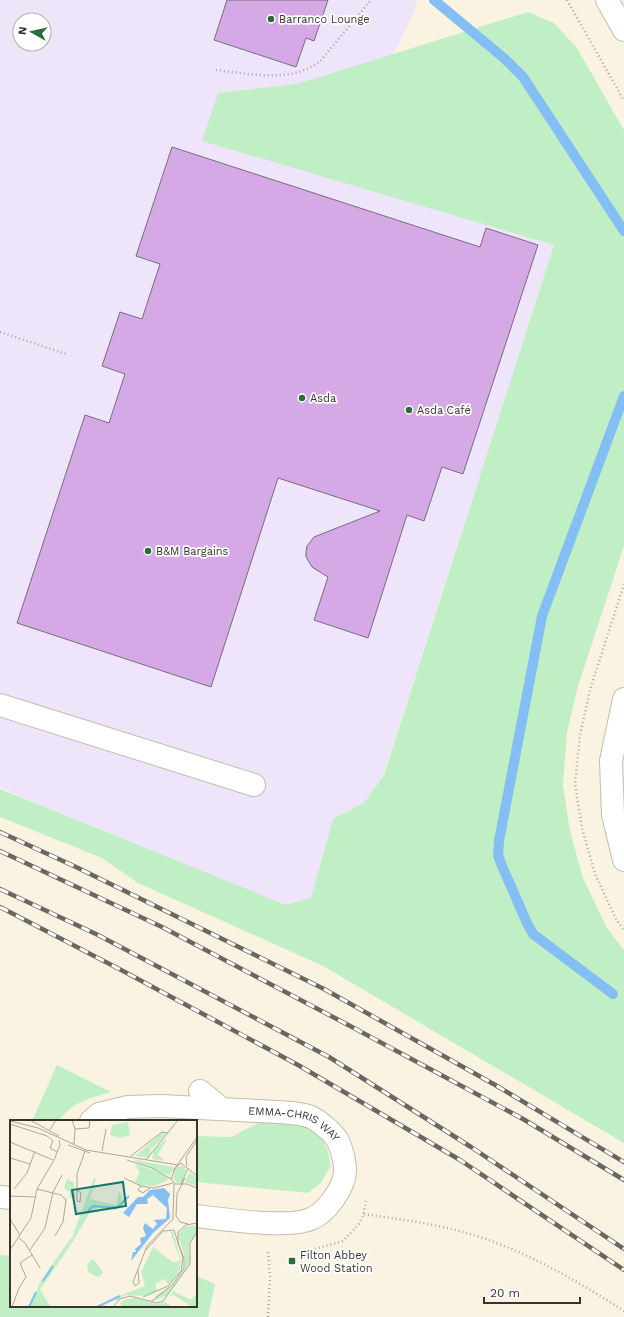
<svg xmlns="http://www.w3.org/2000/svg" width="624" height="1317" font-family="'Work Sans',sans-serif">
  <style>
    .commercial { fill: #eee5fa; fill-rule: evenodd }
    .green { fill: #c1efc5 }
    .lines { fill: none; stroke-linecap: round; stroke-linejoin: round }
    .stream { stroke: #83bef4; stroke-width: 10 }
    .building { fill: #d5a8e6; stroke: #776d7b }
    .minor-casing { stroke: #c4bdad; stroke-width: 24 }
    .path { stroke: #ada79b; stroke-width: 2.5; stroke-dasharray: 1 3; stroke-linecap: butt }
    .minor { stroke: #fff; stroke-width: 22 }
    .rail-casing { stroke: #6b675e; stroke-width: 4.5 }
    .rail { stroke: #fff; stroke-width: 3; stroke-dasharray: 9; stroke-linecap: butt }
    .poi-dot { fill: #296d38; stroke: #fff; stroke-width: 1.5 }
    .labels { text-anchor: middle; stroke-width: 3.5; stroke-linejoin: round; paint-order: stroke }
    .poi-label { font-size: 11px; fill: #37342e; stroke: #fff; text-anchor: start }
    .street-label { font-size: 11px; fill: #37342e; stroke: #fff }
    .inset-river { fill: none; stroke: #83bef4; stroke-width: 2 }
    .inset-road { fill: none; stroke: #ada79a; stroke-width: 1 }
    .view { fill: #0f766e; fill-opacity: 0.15; stroke: #0f766e; stroke-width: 2 }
    .inset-edge { fill: none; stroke: #37342e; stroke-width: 2 }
  </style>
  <rect width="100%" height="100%" fill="#fbf3e2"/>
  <!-- commercial -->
  <path class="commercial" d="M0,0H417L414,13L393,55L554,245L351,876L292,923L0,787ZM20,20H44V44H20Z"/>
  <!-- green -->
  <path class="green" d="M528,12L554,23L577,48L624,130V546L578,686L567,732L563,785L570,831L583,878L607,928L624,950V1143L323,966L138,883L102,858L0,817V789L286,905L311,898L333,819L364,803L384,775L554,245L202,141L218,93L297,84Z
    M57,1065L111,1092C90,1098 72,1102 59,1121H32Z
    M262,1121L292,1122L308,1128L321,1137L327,1148L331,1166L320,1184L308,1193L196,1182V1136L231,1137Z
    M0,1255L11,1256V1306H196V1276L215,1284L208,1317H0Z"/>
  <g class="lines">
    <!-- stream -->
    <path class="stream" d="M434,0L505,59L523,77L624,231
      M613,994L533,934L527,923L502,866L498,855L499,841L542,616L624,396"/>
  </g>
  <!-- building -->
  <path class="building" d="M227,0H328L314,41L306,38L296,67L214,40Z
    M172,147L480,247L486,228L538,245L463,474L442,467L424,521L407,515L368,638L314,620L328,577L312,567L306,557V552L307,546L314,537L380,511L278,478L211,687L17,623L85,415L109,423L125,374L102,366L120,312L142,319L160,264L136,256Z"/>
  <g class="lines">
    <!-- minor casing -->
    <g class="minor-casing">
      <g id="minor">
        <path d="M607,0L624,30"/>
        <path d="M624,699L611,761L613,815L624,860"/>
        <path d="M0,705L254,785"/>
        <path d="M200,1091L222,1109"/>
        <path id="s1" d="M91,1121L99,1114L128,1107L161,1106L278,1112C288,1113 301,1113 311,1117C319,1121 334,1133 338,1141C342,1150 345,1161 345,1171C345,1187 326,1213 311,1219C288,1229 223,1219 196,1216"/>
        <path d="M0,1197L11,1198"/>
      </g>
    </g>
    <!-- path -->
    <path class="path" d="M567,0L624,101
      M216,70C249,74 296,84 322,59L371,0
      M0,332L66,354
      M624,584L590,690L580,735L575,784L582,828L595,874L617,921L624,930
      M364,1214C397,1219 431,1223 463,1232C519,1247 576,1280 624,1311
      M315,1249L343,1241L359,1224L363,1216L366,1201
      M268,1317L270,1277L268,1250"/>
    <!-- minor -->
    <use href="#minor" class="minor"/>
    <!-- rail casing -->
    <g class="rail-casing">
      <path id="rail" d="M0,832L76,867L324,989L497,1086L624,1162
        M0,851L162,927L352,1027L523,1119L624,1180
        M0,889L98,935L329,1057L471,1147L624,1249
        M0,907L123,971L298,1065L460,1160L624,1270"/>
    </g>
    <!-- rail -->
    <use href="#rail" class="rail"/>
  </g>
  <!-- markers -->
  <g class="poi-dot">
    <circle cx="271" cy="19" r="4"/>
    <circle cx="302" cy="398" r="4"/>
    <circle cx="409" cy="410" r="4"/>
    <circle cx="148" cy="551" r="4"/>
    <rect x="288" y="1257" width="8" height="8" rx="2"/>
  </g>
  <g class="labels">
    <!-- poi labels -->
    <g class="poi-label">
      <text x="279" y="23">Barranco Lounge</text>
      <text x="310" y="402">Asda</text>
      <text x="417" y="414">Asda Café</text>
      <text x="156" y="555">B&amp;M Bargains</text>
      <text x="300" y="1259">Filton Abbey<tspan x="300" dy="13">Wood Station</tspan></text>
    </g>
    <!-- street labels -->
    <g class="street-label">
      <text dy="4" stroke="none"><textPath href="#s1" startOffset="210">EMMA-CHRIS WAY</textPath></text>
    </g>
  </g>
  <!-- overview -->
  <g transform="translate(10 1120)">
    <rect width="187" height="187" fill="#fbf3e2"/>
    <path d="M118,2L120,15L111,18L100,15L102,5ZM152,12L156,14L142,29L138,25ZM154,20H157L148,34L154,41L142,39L144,30ZM138,25L141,30L138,38L125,36ZM125,41V40L164,47L160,56ZM125,44L146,51L157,57L158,60L145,66L129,65L125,61L130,53ZM173,46L176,49L172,62L167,63L163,58L167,47ZM179,52L187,58V66L175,62ZM84,58L86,59L80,79L106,85L109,71L115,84L105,90L88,88L81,91L64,119L62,118L65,109ZM57,59L64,63L65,78L59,77L60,72L54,68ZM187,105V112L179,124L180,143L158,175L146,180L145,176L163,165L175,147V138L168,114L175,107ZM160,111L163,112L171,140L170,149L164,159L158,164L155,159L145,164L147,171L142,173L135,176L116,175L106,181L104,178L135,166L131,152L143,127L164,143L170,140ZM61,118L64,120L30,170L41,187H20L31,160ZM83,139L93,152L90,156L87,157L78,152L77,144ZM163,171L181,180L187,173V187H182L164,175L160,177ZM126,178L146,184L155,182L163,187H112L110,183L116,179Z" fill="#c1efc5"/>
    <path d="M154,68L160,74L158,80L160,98L143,113L121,141L123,132H126L125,129L131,124L130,118L136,116L133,108L135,103L143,109L147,104L144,100L156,99L157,88L143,75L137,79L138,84H127L119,97L113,93L128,77H133L140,70Z" fill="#83bef4"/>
    <path class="inset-river" d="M78,91L83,86L107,88L119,76M33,161L43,146M19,187L26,172M87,187L110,176"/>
    <path class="inset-road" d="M20,0L49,16M62,0L65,9L64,24M0,1L28,8L76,30L168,45M0,4L37,16L43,21L40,28L47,32M65,9L79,8L80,0M39,11L46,0M0,22L43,40M58,25L80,33M92,31L96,9M121,36L152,12L158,13M0,38L20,44M117,40L142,48L161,59M136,40L168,0M177,46L176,37L187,20M163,51L187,17M187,56L171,43L166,47L161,59L165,64H177L187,68M114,58L131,66M175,58L167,74L166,96L170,102L178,104M171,64L178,48M140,68L133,73L128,70L131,66L144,68L163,63M4,69L17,53L25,31M27,69L51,75L56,80L53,102L45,116M67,70V54L75,31M67,70L71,73L70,82L67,81ZM0,76L25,77M0,99L10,115M9,118L15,123L30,148M0,130L21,98L27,69L44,40L50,25L49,20M20,130L35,108L43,72L52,55M136,130L153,111L164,110M128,150L129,163L125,166L123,162L137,126L163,99L164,64M133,177L158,166L171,151L173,138L164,110M142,181L163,164L174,148V138L168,123V112L176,105L187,103M2,187L9,168L16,157L10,143L22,135M103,187L110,179L120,176L147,183L153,181L180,144V123L187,112"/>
    <path class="view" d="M113,62L116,86L66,94L62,70Z"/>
    <rect width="187" height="187" class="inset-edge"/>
  </g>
  <!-- north arrow -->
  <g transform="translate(32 32) rotate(278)"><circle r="19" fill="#ffffff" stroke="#afaeab"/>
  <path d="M0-3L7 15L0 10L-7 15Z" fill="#296d38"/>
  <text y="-6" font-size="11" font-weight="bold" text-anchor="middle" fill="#37342e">N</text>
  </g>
  <!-- scale -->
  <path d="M484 1297v6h96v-6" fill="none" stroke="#37342e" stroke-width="2"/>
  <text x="490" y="1297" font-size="12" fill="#37342e" stroke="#ffffff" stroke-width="3" paint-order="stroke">20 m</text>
</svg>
